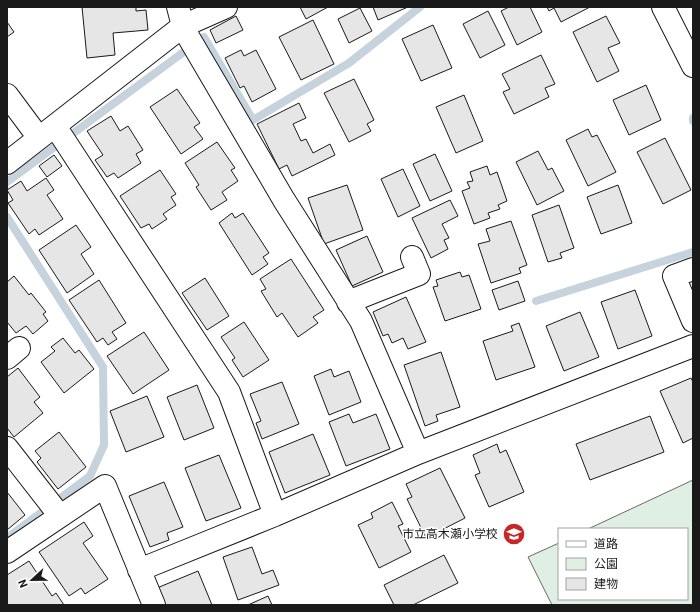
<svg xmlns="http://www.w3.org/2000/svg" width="700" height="612" font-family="Roboto,'Noto Sans JP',sans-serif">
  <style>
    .green { fill: #e0efe3; stroke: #6a6a6a }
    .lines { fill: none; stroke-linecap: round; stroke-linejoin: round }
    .stream { stroke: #c6d2dc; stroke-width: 8 }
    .building { fill: #e6e6e6; stroke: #1a1a1a }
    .street-casing { stroke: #1a1a1a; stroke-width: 24 }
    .street { stroke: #fff; stroke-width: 22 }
    .labels { text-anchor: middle; stroke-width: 3; stroke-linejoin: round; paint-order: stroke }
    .poi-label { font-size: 12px; fill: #1a1a1a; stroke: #fff; text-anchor: end }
  </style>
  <rect width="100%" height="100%" fill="#fff"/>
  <!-- green -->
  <path class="green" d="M693,480V605H552L528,557L559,543V599H687V529H588Z"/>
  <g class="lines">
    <!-- stream -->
    <path class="stream" d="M693,118V121
      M7,182L204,37L253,120L349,63L420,7
      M7,217L103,367L104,445L90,476L7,538
      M536,301L693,252"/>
  </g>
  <!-- building -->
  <path class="building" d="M82,7H136V11L146,10L148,30L113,33L115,55L87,58Z
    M300,7H328L306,19Z
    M373,7H408L378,20Z
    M509,7H530L542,32L517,45L501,11Z
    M547,7H590L561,22L554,8L549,11Z
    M360,8L372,31L349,43L338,19Z
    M488,11L505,45L480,58L463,24Z
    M236,16L243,30L216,43L210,30Z
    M606,16L620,43L608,48L619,71L597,82L573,32Z
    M313,20L334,64L301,80L279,37Z
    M7,22L14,32L7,37Z
    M433,25L452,68L421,81L402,39Z
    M241,50L244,56L256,50L276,89L252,102L244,86L240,88L225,58Z
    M541,55L555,84L545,88L549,97L514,114L503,92L510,89L502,74Z
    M354,79L374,120L367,124L371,131L349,142L324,93Z
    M646,85L661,120L629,135L613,100Z
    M177,89L200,123L194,127L203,139L181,154L150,107Z
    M464,95L483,141L456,153L436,107Z
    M299,103L306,118L293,124L301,141L306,139L313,153L330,144L335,155L292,176L287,165L279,169L257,124Z
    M111,116L120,131L128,126L143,150L136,154L141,163L118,178L114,173L107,177L95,160L103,155L87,131Z
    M588,129L592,137L597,135L616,172L588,186L566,140Z
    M665,138L691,190L663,204L637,152Z
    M217,142L235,168L231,170L238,181L222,192L227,200L211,210L196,187L199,185L185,163Z
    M538,151L548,170L552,168L564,191L537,205L516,162Z
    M435,154L452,191L430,201L413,164Z
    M54,155L62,166L47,177L39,166Z
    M487,166L490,175L497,172L507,201L498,205L500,209L488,213L490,218L474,224L462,191L470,188L467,182L473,181L470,172Z
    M403,169L420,206L398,217L381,179Z
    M160,170L176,194L171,197L176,205L163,214L167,219L152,229L149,224L141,228L120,196Z
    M46,178L54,190L47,195L63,219L39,235L35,229L29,234L8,203L13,200L7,190L21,181L27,191Z
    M347,185L363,230L324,244L308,198Z
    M618,185L632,223L601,234L587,197Z
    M450,200L458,216L442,224L449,238L444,240L448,249L431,258L412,218Z
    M559,205L574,248L560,253L562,258L548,262L532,215Z
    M232,213L235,218L243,213L269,253L263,257L268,264L252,275L219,223Z
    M511,221L527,265L519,268L521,273L491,283L478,244L490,241L486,229Z
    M76,225L91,247L81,254L94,274L67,293L39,250Z
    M367,236L383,272L352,286L336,250Z
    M291,259L324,310L313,317L318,323L298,337L282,313L277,317L261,291L266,289L260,279Z
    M460,272L462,277L469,275L481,309L445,321L433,287L438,286L436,280Z
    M14,276L29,295L31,293L46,312L43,314L48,321L33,334L26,326L16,333L7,322V282Z
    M205,278L229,316L207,330L182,293Z
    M99,280L126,323L112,332L117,339L108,345L103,338L97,342L69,300Z
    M518,281L525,301L499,310L492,290Z
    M635,290L652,336L618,349L601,302Z
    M406,297L426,342L408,349L403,338L392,343L388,334L383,336L373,312Z
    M580,312L599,357L564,371L546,326Z
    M244,322L269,360L243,377L232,360L235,358L221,337Z
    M519,323L535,367L496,380L483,341L513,331L511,326Z
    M144,332L169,370L133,394L107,356Z
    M63,338L75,353L79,350L94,369L64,393L41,362L55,351L51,347Z
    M441,352L460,407L436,415L438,421L425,426L404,365Z
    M18,368L40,397L34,402L43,413L14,437L7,428V377Z
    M331,369L334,377L349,371L361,402L329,415L314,376Z
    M691,378L693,382V438L683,443L660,391Z
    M282,382L299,424L262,439L256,423L261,421L250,394Z
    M197,385L214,428L184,440L167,397Z
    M147,396L164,437L126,452L110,411Z
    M349,414L353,423L376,414L390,449L346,466L329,422Z
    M650,416L664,452L590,480L576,444Z
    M59,432L86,467L58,489L37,462L41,458L35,451Z
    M313,434L330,475L285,493L269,452Z
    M497,444L500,453L506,450L524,492L489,507L475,475L480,473L473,455Z
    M219,455L241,508L206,521L185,468Z
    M440,468L465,518L426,538L407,499L412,497L406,484Z
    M164,482L183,527L167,533L169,540L150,547L129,496Z
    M7,492L25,515L7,530Z
    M392,502L403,524L398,526L411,552L379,568L358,525L373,518L371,513Z
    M84,522L93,536L83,543L108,579L85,594L81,588L69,596L39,552Z
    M252,547L262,574L273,570L279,585L238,600L223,557Z
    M444,555L458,583L413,605H394L384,585Z
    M29,561L52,596L56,593L64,605H8L7,604V575Z
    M198,571L212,605H164L157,588Z
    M268,596L272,605H248Z"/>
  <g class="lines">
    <!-- street casing -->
    <g class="street-casing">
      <path id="street" d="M178,7L183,26L189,38L284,200L361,321L418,453
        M663,7L693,66
        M7,95L39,138
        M55,126L229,392L275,515
        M7,163L183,26L226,7
        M693,269L674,276L693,321
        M348,302L419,274L412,257
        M7,358L19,348
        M7,448L60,516
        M7,552L105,486L154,605
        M139,570L275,515L418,453L693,346"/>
    </g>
    <!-- street -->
    <use href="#street" class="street"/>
  </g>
  <!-- icons -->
  <defs>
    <g id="school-disc" transform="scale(1.15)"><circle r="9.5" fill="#c62828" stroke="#fff"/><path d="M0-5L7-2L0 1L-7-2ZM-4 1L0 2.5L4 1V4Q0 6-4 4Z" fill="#fff"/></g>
  </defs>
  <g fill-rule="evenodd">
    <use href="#school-disc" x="514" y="534"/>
  </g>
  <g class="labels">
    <!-- poi labels -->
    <g class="poi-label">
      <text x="498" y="538">市立高木瀬小学校</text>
    </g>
  </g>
  <!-- border -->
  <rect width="700" height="612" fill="none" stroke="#1a1a1a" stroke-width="16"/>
  <!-- legend -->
  <rect x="558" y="528" width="130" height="72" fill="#ffffff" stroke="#a3a3a3"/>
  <rect x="566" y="541" width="20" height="6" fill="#ffffff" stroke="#a3a3a3"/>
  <text x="594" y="548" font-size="12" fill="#1a1a1a">道路</text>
  <rect x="566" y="558" width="20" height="12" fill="#e0efe3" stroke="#a3a3a3"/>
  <text x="594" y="568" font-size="12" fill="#1a1a1a">公園</text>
  <rect x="566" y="578" width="20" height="12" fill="#e6e6e6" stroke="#a3a3a3"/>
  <text x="594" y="588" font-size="12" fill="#1a1a1a">建物</text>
  <!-- north arrow -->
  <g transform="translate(32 580) rotate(248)" stroke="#ffffff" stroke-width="3" paint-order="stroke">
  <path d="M0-3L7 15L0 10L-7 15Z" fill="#1a1a1a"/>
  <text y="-6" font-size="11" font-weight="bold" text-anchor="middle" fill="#1a1a1a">N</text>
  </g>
</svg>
